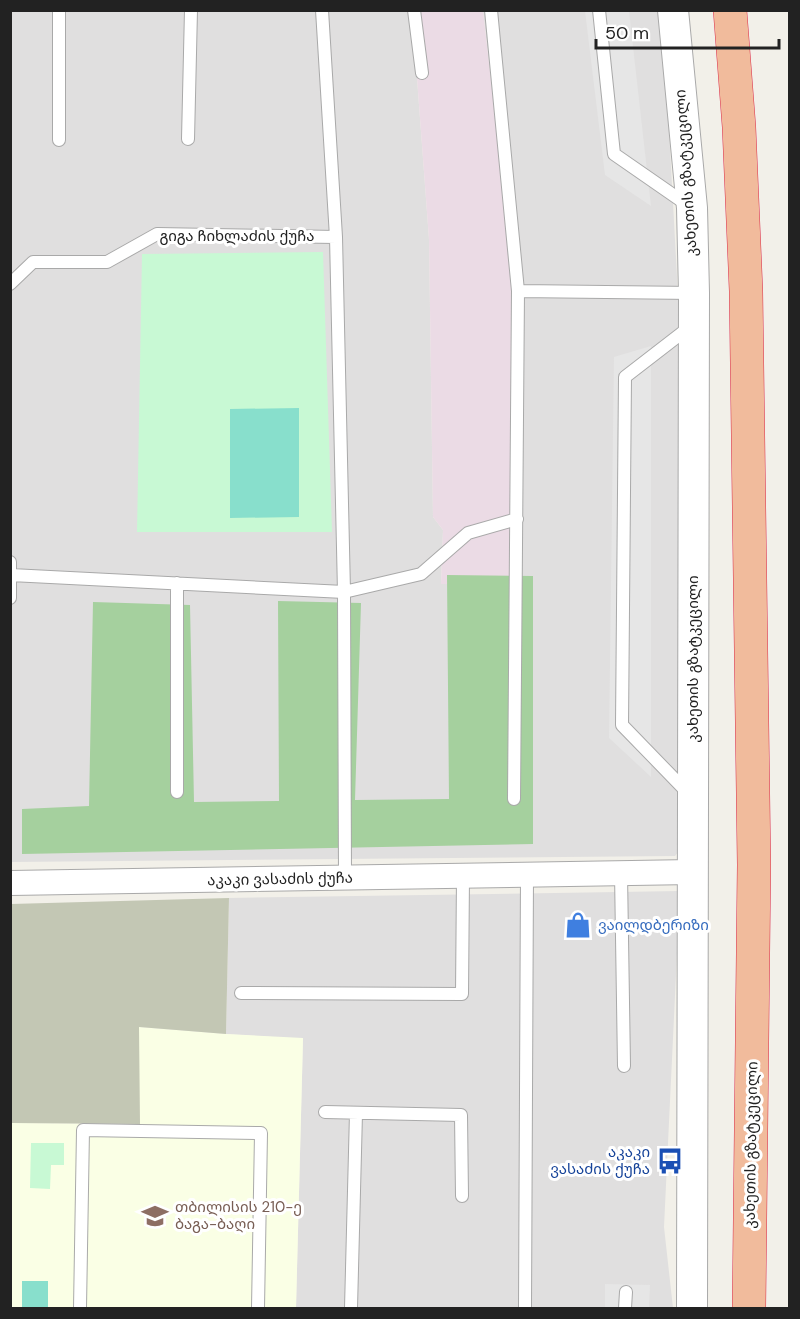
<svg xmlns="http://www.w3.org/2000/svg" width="800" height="1319" font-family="'DM Sans','Noto Sans Georgian',sans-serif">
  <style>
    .residential { fill: #e0dfdf }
    .industrial { fill: #ebdbe5 }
    .education { fill: #faffe5 }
    .construction { fill: #c3c7b4 }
    .forest { fill: #a5d09e }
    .park { fill: #c8f9d4 }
    .pitch { fill: #88dfcc }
    .parking { fill: #e6e6e6 }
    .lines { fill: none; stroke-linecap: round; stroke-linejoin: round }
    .service-casing { stroke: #a9a9a9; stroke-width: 14 }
    .minor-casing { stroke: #a9a9a9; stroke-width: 26 }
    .tertiary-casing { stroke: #a9a9a9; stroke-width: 32 }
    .trunk-casing { stroke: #da2b4a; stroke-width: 34 }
    .service { stroke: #fff; stroke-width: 12 }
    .minor { stroke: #fff; stroke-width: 24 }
    .tertiary { stroke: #fff; stroke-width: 30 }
    .trunk { stroke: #f1bb9c; stroke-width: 33 }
    .labels { text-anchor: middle; stroke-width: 6; stroke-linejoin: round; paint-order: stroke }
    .street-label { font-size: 15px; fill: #222; stroke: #fff }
    .shop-label { font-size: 15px; fill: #366cbe; stroke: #fff; text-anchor: start }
    .transit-label { font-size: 15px; fill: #164399; stroke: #fff; text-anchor: end }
    .education-label { font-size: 15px; fill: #785e54; stroke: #fff; text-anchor: start }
  </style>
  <rect width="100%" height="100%" fill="#f2f0e9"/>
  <!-- residential -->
  <path class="residential" d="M10,11H412L429,239L433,517L443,530L441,584L515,288L483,11H661L664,37L678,295L680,850L675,856L11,862Z
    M680,891L664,1227L673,1308H296L303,1039L226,1034L229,898Z"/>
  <!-- industrial -->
  <path class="industrial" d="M412,11H483L515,288L513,585L441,584L443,530L433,517L429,239Z"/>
  <!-- education -->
  <path class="education" d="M139,1027L226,1034L303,1038L296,1308H12L11,1123L139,1124Z"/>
  <!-- construction -->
  <path class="construction" d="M229,898L226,1034L139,1027L140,1124L11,1123V904Z"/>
  <!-- forest -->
  <path class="forest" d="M447,575L533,576V844L22,854V809L89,806L93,602L190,605L194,802L279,801L278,601L361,603L355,800L449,799Z"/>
  <!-- park -->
  <path class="park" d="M323,252L332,532H137L142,254Z
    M31,1143H64V1165H51L50,1189L30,1188Z"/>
  <!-- pitch -->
  <path class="pitch" d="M299,408V517L230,518V409Z
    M22,1281H48V1308H22Z"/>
  <!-- parking -->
  <path class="parking" d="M585,11H629L651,206L605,175Z
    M651,346V777L609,738L614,357Z
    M605,1284L650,1285L649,1308H605Z"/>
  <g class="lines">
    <!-- service casing -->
    <g class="service-casing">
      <path id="service" d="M59,10V140
        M322,10L336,237L344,592L345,878
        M414,10L422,73
        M491,10L518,291L514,799
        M599,10L614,154L689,206
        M188,139L191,10
        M10,284L33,262H107L157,234L336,237
        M518,291L694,293
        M10,562V598
        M11,575L344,592L421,574L468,533L517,519
        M177,792V583
        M688,793L622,725L625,377L691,326
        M621,873L624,1066
        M241,993L462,994L463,876
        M325,1112L461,1115L462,1196
        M80,1308L83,1130L261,1133L258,1308
        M351,1308L356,1113
        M525,1308L527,875
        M625,1308L626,1292"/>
    </g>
    <!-- minor casing -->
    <g class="minor-casing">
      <path id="minor" d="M10,883L693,872"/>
    </g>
    <!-- tertiary casing -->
    <g class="tertiary-casing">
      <path id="tertiary" d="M673,10L692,208L694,293L692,1308"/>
    </g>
    <!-- trunk casing -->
    <g class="trunk-casing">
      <path id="trunk" d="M730,10L739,127L746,291L754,865L749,1308"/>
    </g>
    <!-- service -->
    <use href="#service" class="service"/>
    <!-- minor -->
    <use href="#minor" class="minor"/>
    <!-- tertiary -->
    <use href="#tertiary" class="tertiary"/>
    <!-- trunk -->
    <use href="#trunk" class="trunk"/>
  </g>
  <!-- icons -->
  <defs>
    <g id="shop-bare" transform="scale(2.07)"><path d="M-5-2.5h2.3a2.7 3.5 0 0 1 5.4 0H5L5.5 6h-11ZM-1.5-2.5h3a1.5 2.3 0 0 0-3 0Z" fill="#3f7fe0" stroke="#fff" stroke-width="2.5" paint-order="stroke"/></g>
    <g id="bus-bare" transform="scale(2.07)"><path d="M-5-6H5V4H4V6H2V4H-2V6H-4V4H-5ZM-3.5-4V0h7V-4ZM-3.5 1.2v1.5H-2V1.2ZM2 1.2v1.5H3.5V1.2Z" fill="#1a4fb4" stroke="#fff" stroke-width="2.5" paint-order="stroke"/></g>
    <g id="school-bare" transform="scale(2.07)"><path d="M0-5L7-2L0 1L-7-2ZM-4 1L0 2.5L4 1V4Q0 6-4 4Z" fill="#8d6e63" stroke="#fff" stroke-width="2.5" paint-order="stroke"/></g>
  </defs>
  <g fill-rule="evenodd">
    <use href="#shop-bare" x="578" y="925"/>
    <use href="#bus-bare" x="670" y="1161"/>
    <use href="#school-bare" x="155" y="1216"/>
  </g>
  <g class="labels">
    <!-- street labels -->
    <g class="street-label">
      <text transform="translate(686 173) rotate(-94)" y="5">კახეთის გზატკეცილი</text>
      <text x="237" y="241">გიგა ჩიხლაძის ქუჩა</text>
      <text transform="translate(693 659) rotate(-90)" y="5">კახეთის გზატკეცილი</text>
      <text transform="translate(280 879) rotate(-1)" y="5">აკაკი ვასაძის ქუჩა</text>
      <text transform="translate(751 1145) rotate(-89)" y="5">კახეთის გზატკეცილი</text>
    </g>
    <!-- shop labels -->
    <g class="shop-label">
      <text x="598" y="930">ვაილდბერიზი</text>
    </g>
    <!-- transit labels -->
    <g class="transit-label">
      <text x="650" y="1157">აკაკი<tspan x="650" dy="17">ვასაძის ქუჩა</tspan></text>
    </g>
    <!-- education labels -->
    <g class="education-label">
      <text x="175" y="1212">თბილისის 210-ე<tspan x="175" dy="17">ბაგა-ბაღი</tspan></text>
    </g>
  </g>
  <!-- border -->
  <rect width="800" height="1319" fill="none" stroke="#222222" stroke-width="24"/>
  <!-- scale -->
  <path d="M596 39v9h183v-9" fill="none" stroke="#222222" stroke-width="3"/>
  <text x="605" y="39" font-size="18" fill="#222222" stroke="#ffffff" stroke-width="4.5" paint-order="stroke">50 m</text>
</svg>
